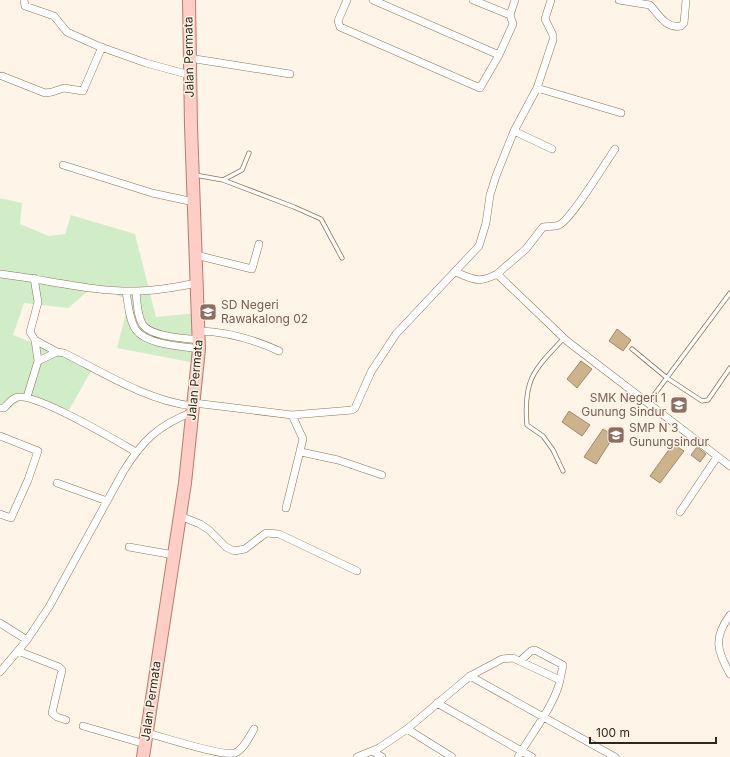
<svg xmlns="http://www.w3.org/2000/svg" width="730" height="757" font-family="Inter,sans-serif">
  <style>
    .green { fill: #d0edc7 }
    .building { fill: #cdb38c; stroke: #9f8a6c }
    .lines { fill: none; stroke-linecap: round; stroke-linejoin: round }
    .lane-casing { stroke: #8b7659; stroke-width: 5 }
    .street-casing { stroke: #8b7659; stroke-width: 8 }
    .primary-casing { stroke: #b57d71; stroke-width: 14 }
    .lane { stroke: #fff; stroke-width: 3.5 }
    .street { stroke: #fff; stroke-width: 7 }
    .primary { stroke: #fecdc6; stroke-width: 12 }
    .labels { text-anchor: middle; stroke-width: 3; stroke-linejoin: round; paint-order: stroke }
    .street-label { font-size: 12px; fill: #30281b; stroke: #fef5e8 }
    .education-label { font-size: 12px; fill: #785e54; stroke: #fef5e8; text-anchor: start }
  </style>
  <rect width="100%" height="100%" fill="#fef5e8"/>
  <!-- green -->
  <path class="green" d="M0,198L22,203L20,224L49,236L65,234L71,215L135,234L156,317L197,313L195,363L117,348L129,301L113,293L87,292L68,308L24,303L13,335L94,366L69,410L28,394L7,411L0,407Z"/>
  <!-- building -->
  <path class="building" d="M617,329L631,340L623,351L609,341Z
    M581,361L592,369L577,388L567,379Z
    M569,411L590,425L582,436L562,422Z
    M603,429L614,436L596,464L584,457Z
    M673,444L684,451L660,483L650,476Z
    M697,447L706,454L700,462L691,455Z"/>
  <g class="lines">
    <!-- lane casing -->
    <g class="lane-casing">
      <path id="lane" d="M195,175L223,180L294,207L321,219L342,258
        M223,180L242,170L249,153
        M632,349L667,378L702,401L708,400L730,368
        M648,403L730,293
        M563,471L553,450L543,436L527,425C523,379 534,370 564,338"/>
    </g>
    <!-- street casing -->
    <g class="street-casing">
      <path id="street" d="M24,0L25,6L54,16L67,32L98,46L146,63L190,75
        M347,0L338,21L340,27L480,88L499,55L513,24L510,15L515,0
        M373,0L499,55
        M473,0L510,15
        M619,0L650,5C659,15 666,29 681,26L684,23L686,0
        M189,58L290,74
        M2,76L45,93L52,92L64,88L83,91L102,47
        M537,88L621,113
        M514,131L552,149
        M63,165L152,193L194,202
        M196,255L252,269L259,244
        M455,272C474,279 478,284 497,274L567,341L730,466
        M0,274C45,279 91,292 137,291C157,291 177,287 197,283
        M497,274L526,249L543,227C548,226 554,227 559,225C571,220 605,163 615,149
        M34,278L38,302L30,332L35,340L57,352
        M126,291C128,303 129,320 136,330C147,345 182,346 199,349
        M136,291C137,301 137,316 143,325C152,337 184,338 199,340
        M200,331C228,332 253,339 279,351
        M35,340L38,361
        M27,397L38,361L57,352L64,353C104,373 148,401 193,406
        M194,403L292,415L352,410L355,408L371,372L396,334L479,246L486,223L490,195L496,176L514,131L537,88L553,40V35L545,19L551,0
        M0,408H4C8,404 12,398 18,397C38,394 115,440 136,452
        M0,436L38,451L28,480L11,518L0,514
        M301,452L338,460L382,475
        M57,483L107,501
        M286,508L303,439L292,415
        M680,512L717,457
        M180,516L200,524L209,530L226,547L234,551L245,549L266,533L279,534L357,571
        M129,547L174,555
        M730,615C713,638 717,651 730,674
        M0,623L27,640
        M18,651L59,667L62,670L52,713L57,717L66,720
        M520,661L531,651L535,650L563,665L560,680
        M0,672L27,640L49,607L123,472C142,441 158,425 193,412
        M470,676L615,757
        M437,703L532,757
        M83,726L145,744
        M407,729L452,757
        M147,733C163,737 223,757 235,753C244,749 249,737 254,729
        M374,752L382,757
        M357,757L379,748L407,729L470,676L502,659L513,658L560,680C556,703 530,736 518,757"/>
    </g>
    <!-- primary casing -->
    <g class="primary-casing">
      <path id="primary" d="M143,757L185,483L199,349L191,126L189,0"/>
    </g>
    <!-- lane -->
    <use href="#lane" class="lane"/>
    <!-- street -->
    <use href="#street" class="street"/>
    <!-- primary -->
    <use href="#primary" class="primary"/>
  </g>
  <!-- icons -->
  <defs>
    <g id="school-square" transform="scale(0.9)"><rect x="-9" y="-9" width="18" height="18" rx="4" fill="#8d6e63" stroke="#fef5e8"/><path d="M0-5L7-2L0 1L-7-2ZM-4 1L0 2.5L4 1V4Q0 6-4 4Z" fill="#fff"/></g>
  </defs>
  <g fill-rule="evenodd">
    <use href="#school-square" x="208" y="312"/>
    <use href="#school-square" x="679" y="405"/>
    <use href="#school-square" x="616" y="435"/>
  </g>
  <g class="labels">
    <!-- street labels -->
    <g class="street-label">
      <text transform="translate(189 57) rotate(-91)" y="4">Jalan Permata</text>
      <text transform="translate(195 380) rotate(-85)" y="4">Jalan Permata</text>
      <text transform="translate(151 701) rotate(-82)" y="4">Jalan Permata</text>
    </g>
    <!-- education labels -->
    <g class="education-label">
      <text x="221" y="309">SD Negeri<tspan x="221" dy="14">Rawakalong 02</tspan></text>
      <text x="666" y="402" text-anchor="end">SMK Negeri 1<tspan x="666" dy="14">Gunung Sindur</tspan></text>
      <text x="629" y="432">SMP N 3<tspan x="629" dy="14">Gunungsindur</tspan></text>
    </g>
  </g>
  <!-- scale -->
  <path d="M590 737v6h126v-6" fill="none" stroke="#30281b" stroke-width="2"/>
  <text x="596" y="737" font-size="12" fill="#30281b" stroke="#fef5e8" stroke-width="3" paint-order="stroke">100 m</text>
</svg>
